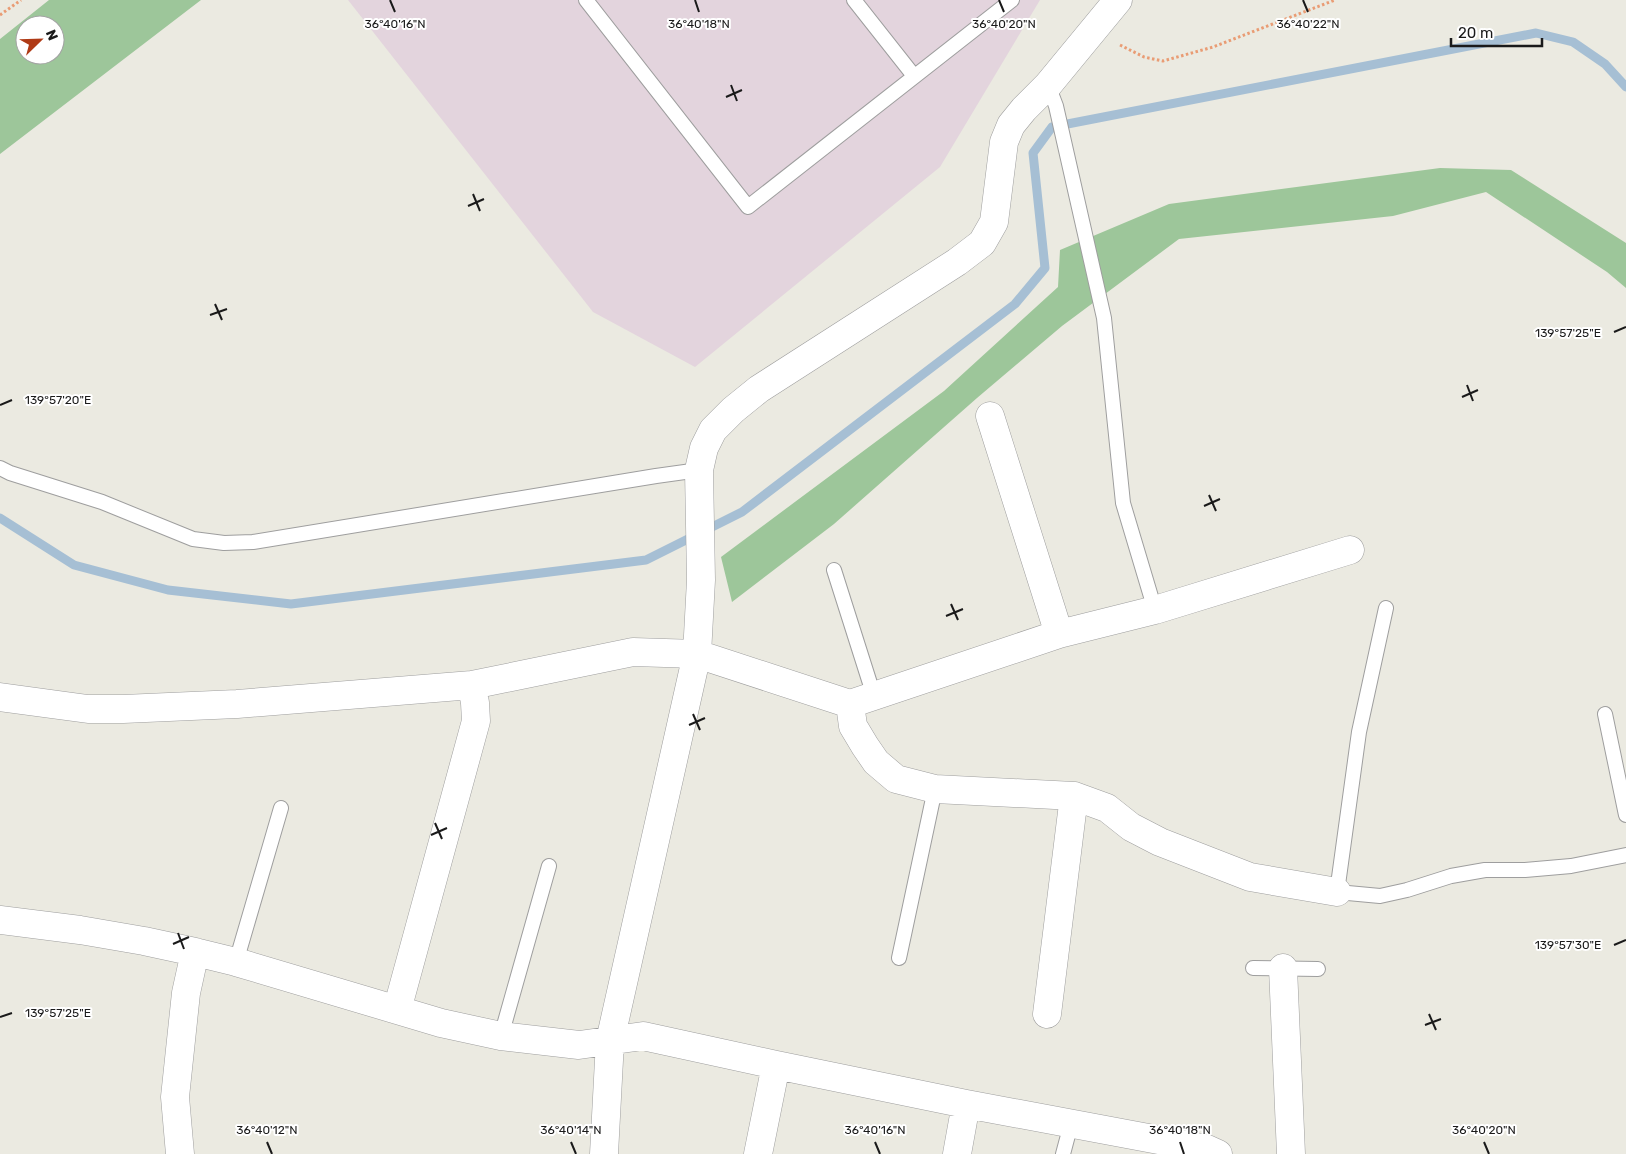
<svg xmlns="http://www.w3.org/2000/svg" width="1626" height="1154" font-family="Rubik,sans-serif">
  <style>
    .industrial { fill: #e3d4dd }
    .forest { fill: #9dc69a; fill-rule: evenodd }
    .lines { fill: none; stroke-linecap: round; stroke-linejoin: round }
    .stream { stroke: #a6bfd4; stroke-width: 9 }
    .service-casing { stroke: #9e9e9e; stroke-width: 16 }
    .minor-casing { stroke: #9e9e9e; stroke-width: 29 }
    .path { stroke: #e99c74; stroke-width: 3; stroke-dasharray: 2.5 2.5; stroke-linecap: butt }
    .service { stroke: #fff; stroke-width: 14 }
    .minor { stroke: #fff; stroke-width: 28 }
    .ticks { fill: none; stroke: #1a1a1a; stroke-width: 2 }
    .ticks-label { font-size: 12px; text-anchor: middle; fill: #1a1a1a; stroke: #fff; stroke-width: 4; stroke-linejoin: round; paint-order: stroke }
  </style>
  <rect width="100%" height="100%" fill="#ebeae1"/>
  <!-- industrial -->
  <path class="industrial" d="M348,0H1040L940,167L695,367L593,312Z"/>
  <!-- forest -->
  <path class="forest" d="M49,0H201L0,154V39ZM25,25H55V55H25Z
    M1440,168L1511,170L1626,243V288L1607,272L1486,192L1393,216L1179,239L1062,326L977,398L834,524L732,602L721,557L944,391L1058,287L1060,250L1169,204Z"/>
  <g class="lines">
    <!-- stream -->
    <path class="stream" d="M0,518L74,565L168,590L291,604L646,560L742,512L1015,304L1045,268L1033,153L1052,127L1536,33L1573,42L1605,64L1626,87"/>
    <!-- service casing -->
    <g class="service-casing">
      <path id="service" d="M586,0L748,207L1012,0
        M854,0L914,76
        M1048,85L1056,106L1104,318L1123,503L1155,610
        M0,468L10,473L102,502L193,539L224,543L253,542L656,476L699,470
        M834,570L874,696
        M1386,608L1359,732L1337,892L1380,896L1407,890L1451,876L1485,870H1525L1571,866L1626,855
        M1605,714L1626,815
        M899,958L935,789
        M236,962L281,808
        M1253,968L1318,969
        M501,1036L549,866
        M1063,1154L1071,1124"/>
    </g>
    <!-- minor casing -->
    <g class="minor-casing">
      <path id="minor" d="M990,416L1059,634
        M0,697L88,709H123L237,704L472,685L633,652L697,654L850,704L1059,634L1155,610L1350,550
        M850,704L853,726L865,746L876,762L896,779L935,789L1074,796L1107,808L1131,827L1160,842L1250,877L1337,892
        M0,920L80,930L144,941L195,952L236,962L441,1023L501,1036L579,1045L643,1036L776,1065L966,1104L1207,1149L1218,1154
        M1283,968L1291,1154
        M397,1010L476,721L475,703L472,685
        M1047,1014L1074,796
        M180,1154L175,1097L186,993L195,952
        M604,1154L610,1041L697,654L701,580L699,470L704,448L713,430L733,410L759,389L957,262L982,243L994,222L1004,142L1011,125L1024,109L1048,85L1118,0
        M758,1154L776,1065
        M957,1154L966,1104"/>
    </g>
    <!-- path -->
    <path class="path" d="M0,15L21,0
      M1120,45L1144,57L1163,61L1213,47L1335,0"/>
    <!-- service -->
    <use href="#service" class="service"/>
    <!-- minor -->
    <use href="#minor" class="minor"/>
  </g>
  <!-- ticks -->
  <path class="ticks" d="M390,0L395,12M695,0L699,12M999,0L1004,12M1303,0L1308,12M731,85L737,101M726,97L742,90M473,194L480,211M468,206L484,199M215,304L222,320M210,315L227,309M1614,332L1626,327M1467,385L1473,401M1462,397L1478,390M0,405L12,400M1209,495L1216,511M1204,506L1220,499M951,604L958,620M946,616L963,609M693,714L700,730M689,725L705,718M435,823L442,839M431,835L447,828M178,933L184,949M173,944L189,937M1614,945L1626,940M1429,1014L1436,1030M0,1017L12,1013M1425,1025L1441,1019M267,1142L272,1154M571,1142L576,1154M875,1142L880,1154M1180,1142L1184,1154M1484,1142L1489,1154"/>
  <g class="ticks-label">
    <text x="395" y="28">36°40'16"N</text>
    <text x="699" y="28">36°40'18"N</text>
    <text x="1004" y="28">36°40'20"N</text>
    <text x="1308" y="28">36°40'22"N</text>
    <text x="1568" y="337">139°57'25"E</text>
    <text x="58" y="404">139°57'20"E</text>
    <text x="1568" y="949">139°57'30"E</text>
    <text x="58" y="1017">139°57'25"E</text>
    <text x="267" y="1134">36°40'12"N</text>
    <text x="571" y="1134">36°40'14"N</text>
    <text x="875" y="1134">36°40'16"N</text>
    <text x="1180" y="1134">36°40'18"N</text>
    <text x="1484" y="1134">36°40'20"N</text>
  </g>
  <!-- north arrow -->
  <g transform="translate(40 40) rotate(67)"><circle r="24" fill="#ffffff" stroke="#a3a3a3"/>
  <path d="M0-4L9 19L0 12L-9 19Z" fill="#af3a16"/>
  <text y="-8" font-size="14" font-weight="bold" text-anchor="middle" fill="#1a1a1a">N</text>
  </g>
  <!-- scale -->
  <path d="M1451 38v8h91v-8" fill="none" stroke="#1a1a1a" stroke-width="2.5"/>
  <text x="1458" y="38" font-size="15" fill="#1a1a1a" stroke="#ffffff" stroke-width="4" paint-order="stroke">20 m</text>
</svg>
